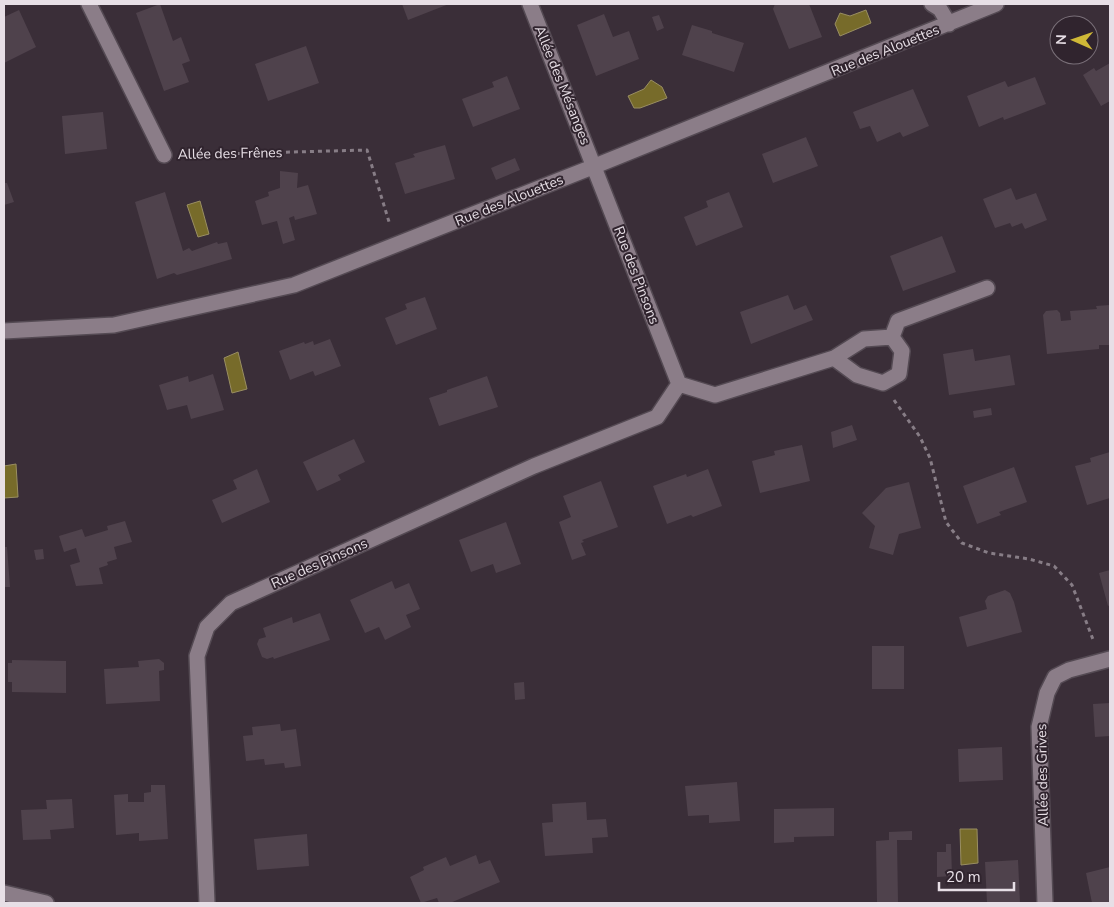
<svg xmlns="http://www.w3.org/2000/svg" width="1114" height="907" font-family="'Nunito Sans',sans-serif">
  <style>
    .water { fill: #776b2a; stroke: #998e62 }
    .building { fill: #4f424c }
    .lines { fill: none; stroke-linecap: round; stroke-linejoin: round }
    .minor-casing { stroke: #544a53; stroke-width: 18 }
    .path { stroke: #877d86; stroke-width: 3; stroke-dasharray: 4 4; stroke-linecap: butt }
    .minor { stroke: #8b7d88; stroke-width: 15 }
    .labels { text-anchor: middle; stroke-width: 4; stroke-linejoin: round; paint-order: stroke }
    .street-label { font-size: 14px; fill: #e7dfe6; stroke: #30242e }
  </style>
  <rect width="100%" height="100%" fill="#3a2e38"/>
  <!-- water -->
  <path class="water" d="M866,10L871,23L840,36L835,24L840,13L850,16Z
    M651,80L662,87L667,98L640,108H634L628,96L644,89Z
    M200,201L209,234L198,237L187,205Z
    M238,352L247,389L232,393L224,358Z
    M16,464L18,497L4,498V466Z
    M960,829H977L978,863L961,865Z"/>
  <!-- building -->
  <path class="building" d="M160,4L173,41L181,37L190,61L182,64L189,82L164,91L136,13Z
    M402,4H449L408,20Z
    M775,4H809L822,37L789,49L773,9Z
    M19,10L36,47L4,63V17Z
    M604,14L613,37L629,31L639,59L596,76L577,25Z
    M659,15L664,28L657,31L652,17Z
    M692,25L712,31V33L744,43L734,72L682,55Z
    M306,46L319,83L268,101L255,64Z
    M1110,63V101L1101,106L1083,75L1094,68L1096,71Z
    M507,76L520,109L473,127L462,99L494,87L492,82Z
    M1035,77L1046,104L1004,120L1003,117L979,127L967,96L1005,81L1008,87Z
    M913,89L929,126L903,137L900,132L877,142L870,126L860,129L853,112Z
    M103,112L107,149L65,154L62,116Z
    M806,137L818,166L773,183L762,154Z
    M445,145L455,179L405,194L395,163L415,157L413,154Z
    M515,158L520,170L496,180L491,168Z
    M280,171L298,173L297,188L308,185L317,214L295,220L294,216L289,218L295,240L283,244L277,221L262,225L255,201L269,196L268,192L280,188Z
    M4,183H7L14,202L4,205Z
    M1011,188L1016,200L1036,193L1047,220L1025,229L1022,223L1012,227L1010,223L995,228L983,199Z
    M165,192L183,251L189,248L192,251L217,242L218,244L227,242L232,259L177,275L174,273L157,279L135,202Z
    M729,192L743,227L696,246L684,217L708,207L706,201Z
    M942,236L956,272L903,291L890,256Z
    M788,295L794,310L806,305L813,320L751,344L740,312Z
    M425,297L437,329L396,345L385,318L407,309L405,304Z
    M1110,305V345H1099V349L1047,354L1043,315L1046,311L1057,310L1060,313L1061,321L1071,320L1070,311L1097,309L1096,306Z
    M330,339L341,366L315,376L313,371L290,380L279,351L304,342L305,344L313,341L314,345Z
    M973,349L975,361L1010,355L1015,385L949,395L943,354Z
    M213,374L224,410L191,419L187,405L167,410L159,385L188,376L189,382Z
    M487,376L498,407L439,426L429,398L447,392V390Z
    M991,408L992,415L974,418L973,411Z
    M852,425L857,440L833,448L831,432Z
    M354,439L365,462L338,475L341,480L317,491L303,462Z
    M802,445L810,481L760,493L752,461L775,455L774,451Z
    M1110,452V498L1087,505L1075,466L1091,462L1090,458Z
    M1014,467L1027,502L999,512L1001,515L977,524L963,486Z
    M257,469L270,502L222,523L212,500L237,489L233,480Z
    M708,469L722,506L693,517L691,515L667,524L653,486L686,474L687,477Z
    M601,481L618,527L582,540L584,542L581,543L586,555L572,560L559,522L571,517L563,496Z
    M909,482L921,528L899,534L893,555L869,548L875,526L862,513L886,488Z
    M125,521L132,542L114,547L117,559L107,562L108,565L99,568L103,584L76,586L70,565L80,562L76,548L64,552L59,536L82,529L85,537L108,530L107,526Z
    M506,522L521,564L496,573L493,564L471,572L459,540Z
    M4,547H7L10,587H4Z
    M43,549L44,559L36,560L34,550Z
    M1110,570V605L1108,606L1099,573Z
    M392,581L395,589L409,583L420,609L406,615L411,627L385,640L379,627L365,633L350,600Z
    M1005,590L1010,593L1014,602L1022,632L967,647L959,617L987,609L985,601L988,596Z
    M320,613L330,640L274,659L273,657L267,659L262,657L257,644L259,639L266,637L263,628L292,617L293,623Z
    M872,646H904V689H872Z
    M159,659L164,663V670L159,671L160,701L106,704L104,669L139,667L138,661Z
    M12,660L66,661V693L12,692V682H8V663H12Z
    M524,682L525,699L515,700L514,683Z
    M1110,703V736L1095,737L1093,704Z
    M280,724L281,731L296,729L301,766L285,768L284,763L265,765L264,759L246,761L243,736L253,735L252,727Z
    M1002,747L1003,780L959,782L958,749Z
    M737,782L740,821L709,823V815L688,816L685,786Z
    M151,785H165L168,839L139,841V833L116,835L114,795L128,794V802H144V793L151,792Z
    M72,799L74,828L50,830L51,839L23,840L21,810L47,809L46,800Z
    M586,802L587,820L606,819L608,837L592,838L593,853L545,856L542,823L553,822L552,804Z
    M834,808V836L794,837V842L774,843V809Z
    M912,831V840H897L898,903H877L876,841L889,840V832Z
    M307,834L309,866L257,870L254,839Z
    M946,844H951L952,876L937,877V852H946Z
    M476,855L479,864L490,860L500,882L450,903H439L437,898L421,903L410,877L424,870L423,867L446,857L450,866Z
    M1018,860L1020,903H987L985,862Z
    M1110,867V902L1092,903L1086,873Z"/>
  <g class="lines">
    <!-- minor casing -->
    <g class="minor-casing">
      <path id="minor" d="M89,4L164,155
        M932,4L940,9L949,24
        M4,331L114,325L294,285L595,166L996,4
        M892,337L898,321L987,288
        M679,384L715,395L834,358L857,375L883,383L899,374L902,351L892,337L864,339L834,358
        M4,893L46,903
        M207,903L197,656L207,627L231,603L534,466L657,417L679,384L530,4
        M1045,903L1039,727L1047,693L1055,677L1069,670L1110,659"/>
    </g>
    <!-- path -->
    <path class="path" d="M182,155L367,150L390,225
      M894,400L920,437L930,458L946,522L962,543L989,553L1029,559L1054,566L1072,585L1094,642"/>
    <!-- minor -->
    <use href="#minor" class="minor"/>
  </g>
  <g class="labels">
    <!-- street labels -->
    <g class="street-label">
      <text transform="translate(885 50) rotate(-22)" y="5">Rue des Alouettes</text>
      <text transform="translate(563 85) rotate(68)" y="5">Allée des Mésanges</text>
      <text transform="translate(230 153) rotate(-1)" y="5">Allée des Frênes</text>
      <text transform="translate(509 200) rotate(-22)" y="5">Rue des Alouettes</text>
      <text transform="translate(637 275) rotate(69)" y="5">Rue des Pinsons</text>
      <text transform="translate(319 563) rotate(-24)" y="5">Rue des Pinsons</text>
      <text transform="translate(1042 775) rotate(-91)" y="5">Allée des Grives</text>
    </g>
  </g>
  <!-- border -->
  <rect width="1114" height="907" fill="none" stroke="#e7dfe6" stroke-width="10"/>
  <!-- north arrow -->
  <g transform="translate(1074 40) rotate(272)"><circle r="24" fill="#30242e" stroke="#796f78"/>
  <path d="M0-4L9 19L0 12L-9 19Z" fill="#cfb837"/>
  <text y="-8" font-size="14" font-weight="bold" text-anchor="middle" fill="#e7dfe6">N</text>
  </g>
  <!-- scale -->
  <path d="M939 882v8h75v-8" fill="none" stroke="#e7dfe6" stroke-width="2.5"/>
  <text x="946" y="882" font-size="15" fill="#e7dfe6" stroke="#30242e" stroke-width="4" paint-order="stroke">20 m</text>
</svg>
